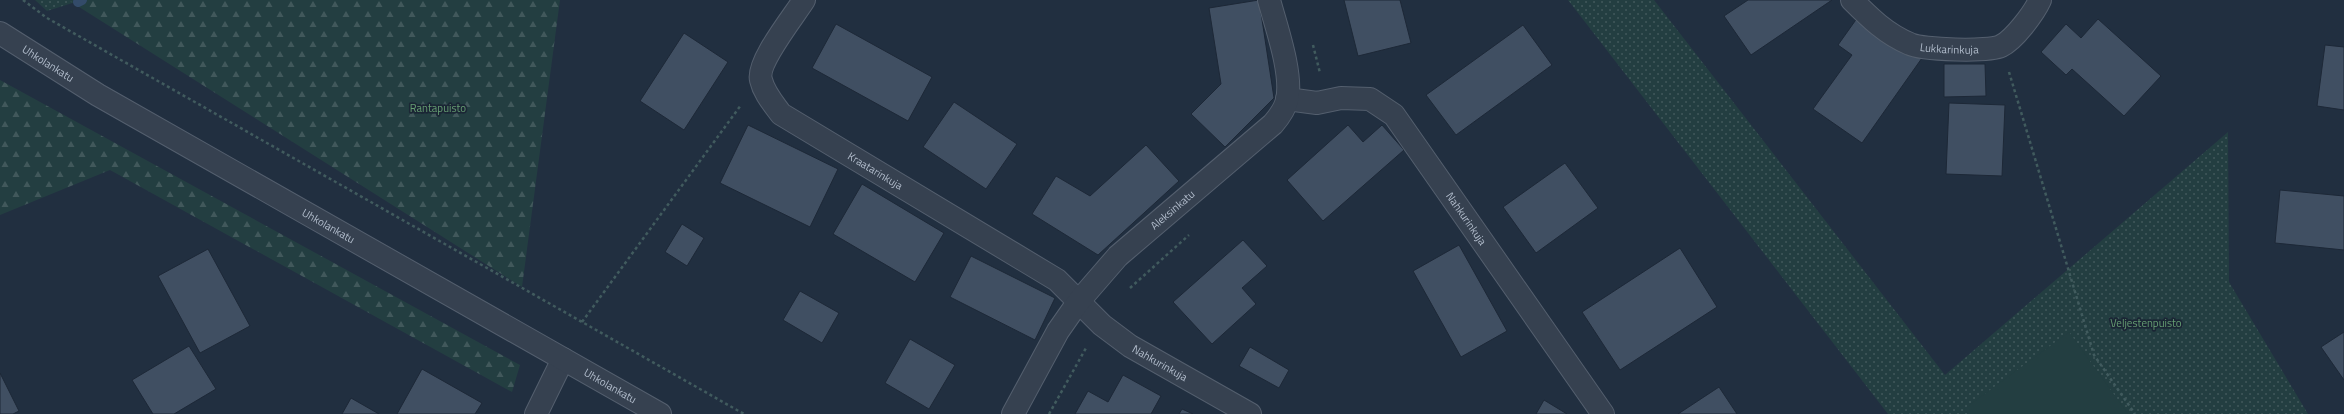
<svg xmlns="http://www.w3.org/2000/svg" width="2344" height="414" font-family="'Titillium Web',sans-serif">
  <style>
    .green { fill: url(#green-dots) }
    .forest { fill: url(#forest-firs) }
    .pitch { fill: #233e41 }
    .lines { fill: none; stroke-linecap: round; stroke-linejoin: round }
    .stream { stroke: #334b69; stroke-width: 10 }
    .building { fill: #404f62; stroke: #1d2837 }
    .minor-casing { stroke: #545f6e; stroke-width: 24 }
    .tertiary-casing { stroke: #545f6e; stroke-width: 24 }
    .path { stroke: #415b5e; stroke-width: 2.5; stroke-dasharray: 3 3; stroke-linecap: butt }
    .minor { stroke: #364150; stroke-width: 22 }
    .tertiary { stroke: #364150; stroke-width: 22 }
    .labels { text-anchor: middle; stroke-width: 3.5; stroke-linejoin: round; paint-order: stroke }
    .street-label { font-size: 11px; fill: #b1bccb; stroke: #1b2635 }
    .park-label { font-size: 11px; fill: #669e72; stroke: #1b2635 }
  </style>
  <defs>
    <pattern id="green-dots" width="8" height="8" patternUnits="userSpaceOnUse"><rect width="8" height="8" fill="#233e41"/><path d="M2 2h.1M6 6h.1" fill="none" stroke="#41585b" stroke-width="1.8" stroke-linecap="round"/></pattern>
    <pattern id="forest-firs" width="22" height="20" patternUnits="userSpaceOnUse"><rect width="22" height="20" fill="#233e41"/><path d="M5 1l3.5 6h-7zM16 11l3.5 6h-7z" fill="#41585b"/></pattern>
  </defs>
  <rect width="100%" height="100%" fill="#212f40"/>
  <!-- green -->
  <path class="green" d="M35,0H82L47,11Z
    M1568,0H1654L1945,375L2228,132L2229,282L2308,414H1888Z"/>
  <!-- forest -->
  <path class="forest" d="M68,0H560L522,287Z
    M0,80L520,365L512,392L110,170L0,215Z"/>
  <!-- pitch -->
  <path class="pitch" d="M2069,332L2128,414H1968L1964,409Z"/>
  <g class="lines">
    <!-- stream -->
    <path class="stream" d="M78,2L82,0"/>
  </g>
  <!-- building -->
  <path class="building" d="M1259,0L1274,98L1225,147L1191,114L1221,84L1209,8Z
    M1344,0H1400L1411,43L1358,56Z
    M1748,0H1832L1751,55L1724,16Z
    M1860,14L1922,58L1862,143L1813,109L1852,55L1838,45Z
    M2098,19L2161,76L2124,116L2072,69L2066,75L2041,52L2066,24L2081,38Z
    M836,24L932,77L908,121L812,68Z
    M1523,25L1552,65L1456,135L1426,95Z
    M684,33L728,62L684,130L640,101Z
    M2325,45L2344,47V110L2317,106Z
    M1944,64H1985L1986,96L1944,97Z
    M954,102L1017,144L986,189L923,147Z
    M1949,103L2005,105L2002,176L1946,174Z
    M748,125L838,169L810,227L720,183Z
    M1348,125L1363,142L1382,125L1404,150L1323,221L1287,180Z
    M1146,145L1179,181L1098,255L1032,214L1056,176L1090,196Z
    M1565,163L1598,208L1536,253L1503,207Z
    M862,184L944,233L915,282L833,234Z
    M2280,190L2344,196V250L2275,243Z
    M682,224L704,238L687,266L665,252Z
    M1243,240L1267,266L1242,288L1256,304L1212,344L1173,302Z
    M1459,245L1507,331L1461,357L1413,271Z
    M1680,248L1717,307L1620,370L1582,312Z
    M208,249L250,326L200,353L158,276Z
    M971,256L1055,298L1035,340L950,297Z
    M800,291L839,313L822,343L783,320Z
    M2344,332V380L2321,347Z
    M910,339L955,365L929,409L885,383Z
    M189,346L216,389L174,414H153L132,380Z
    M1250,347L1289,370L1279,388L1239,366Z
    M422,369L482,403L475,414H397Z
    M0,373L19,411L13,414H0Z
    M1123,375L1161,396L1151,414H1075L1088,391L1108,402Z
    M1719,387L1737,414H1678Z
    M351,398L379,414H342Z
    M1544,400L1567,414H1536Z
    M1182,409L1193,414H1179Z"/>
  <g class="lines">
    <!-- minor casing -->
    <g class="minor-casing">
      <g id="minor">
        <path id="s1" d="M804,0C794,16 756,63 761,80C764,93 773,103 781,114L1057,280L1102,325L1130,346L1250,414"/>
        <path id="s2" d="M1852,0C1870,18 1886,34 1910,44C1922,50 1989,52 2001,46C2014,40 2034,13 2040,0"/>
        <path id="s3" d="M1287,99L1317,103L1341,98L1370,99L1394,115L1603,414"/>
        <path d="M536,414L563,359"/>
        <path id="s4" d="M1013,414L1058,331L1079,301L1118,256L1273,124C1279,117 1285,109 1287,100C1293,74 1276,26 1269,0"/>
      </g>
    </g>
    <!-- tertiary casing -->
    <g class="tertiary-casing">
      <g id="tertiary">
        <path id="s5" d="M0,33L98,95L660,414"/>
      </g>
    </g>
    <!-- path -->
    <path class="path" d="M23,0L47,18L744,414
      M1313,45L1320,73
      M2009,72L2094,355L2135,414
      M1130,288L1189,235
      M582,322L741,105
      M1049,414L1086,348"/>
    <!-- minor -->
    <use href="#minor" class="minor"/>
    <!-- tertiary -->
    <use href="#tertiary" class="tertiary"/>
  </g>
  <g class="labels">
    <!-- street labels -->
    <g class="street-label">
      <text dy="4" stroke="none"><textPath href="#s2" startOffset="113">Lukkarinkuja</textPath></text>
      <text dy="4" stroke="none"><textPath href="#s5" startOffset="57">Uhkolankatu</textPath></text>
      <text dy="4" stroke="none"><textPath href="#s1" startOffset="242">Kraatarinkuja</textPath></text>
      <text dy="4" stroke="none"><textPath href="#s4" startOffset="262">Aleksinkatu</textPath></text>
      <text dy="4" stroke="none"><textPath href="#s3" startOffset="239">Nahkurinkuja</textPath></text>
      <text dy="4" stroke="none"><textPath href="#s5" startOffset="381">Uhkolankatu</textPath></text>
      <text dy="4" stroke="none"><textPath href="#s1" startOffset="587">Nahkurinkuja</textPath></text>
      <text dy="4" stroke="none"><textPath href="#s5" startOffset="705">Uhkolankatu</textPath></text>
    </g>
    <!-- park labels -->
    <g class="park-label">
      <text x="438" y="112">Rantapuisto</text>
      <text x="2146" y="327">Veljestenpuisto</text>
    </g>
  </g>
</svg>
